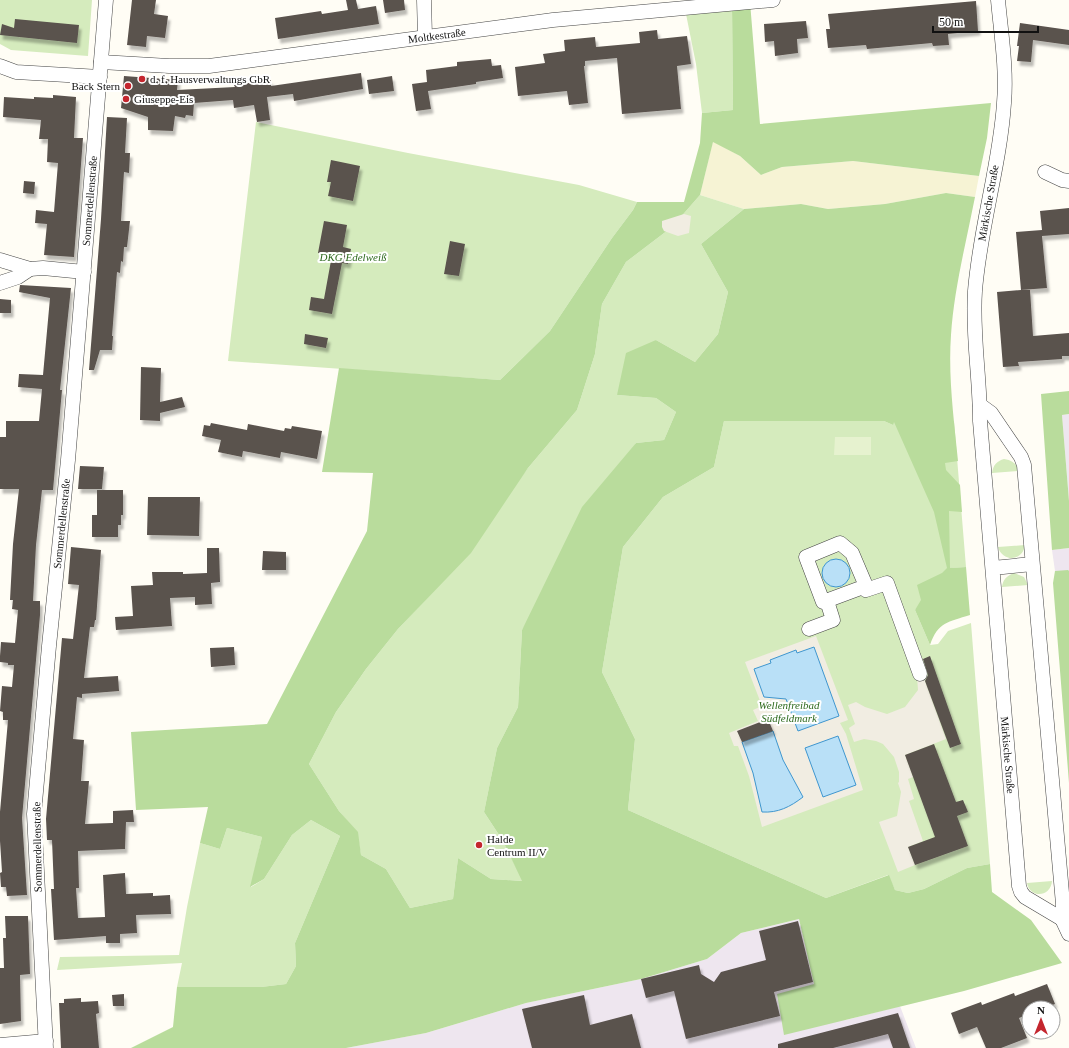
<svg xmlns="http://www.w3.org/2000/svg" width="1069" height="1048" font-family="Georgia,serif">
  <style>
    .industrial { fill: #eee6ef }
    .farmland { fill: #f6f3d4 }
    .green { fill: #d5ebbd }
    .forest { fill: #b9dc9c }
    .pitch { fill: #e6f2cf }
    .plaza { fill: #f1ede2; fill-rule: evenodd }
    .water { fill: #b9e0f7; stroke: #3f96cf }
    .building { fill: #5a524d; filter: url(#shadow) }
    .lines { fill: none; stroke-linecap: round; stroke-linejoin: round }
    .street-casing { stroke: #444; stroke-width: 15 }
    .street { stroke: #fff; stroke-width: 14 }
    .poi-dot { fill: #c4262e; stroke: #fff; stroke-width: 1.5 }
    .labels { text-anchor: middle; stroke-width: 4; stroke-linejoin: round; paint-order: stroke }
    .street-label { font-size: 11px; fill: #111; stroke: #fff }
    .poi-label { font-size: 11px; fill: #111; stroke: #fff; text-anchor: start }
    .park-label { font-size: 11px; font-style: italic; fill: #2f6b1f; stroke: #fff }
  </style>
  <defs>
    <filter id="shadow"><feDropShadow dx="2.5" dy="4.5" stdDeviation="1" flood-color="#0004"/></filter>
  </defs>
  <rect width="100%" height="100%" fill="#fffdf5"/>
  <!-- industrial -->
  <path class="industrial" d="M1069,414V501L1062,415Z
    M1069,548V571H1055L1052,550Z
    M799,919L815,984L846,1020L900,1006L916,1048H346L426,1033L526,1003L641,979L707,959L741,933Z"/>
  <!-- farmland -->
  <path class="farmland" d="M713,141L740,156L761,175L782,167L853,161L979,176L975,197L946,193L885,204L828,209L801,204L744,209L700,195Z"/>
  <!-- green -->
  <path class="green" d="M0,0H92L88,56L11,50L0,44Z
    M732,4L733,110L702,113L696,64L685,9Z
    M256,122L408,153L579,185L637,202L633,210L612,238L550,331L500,380L228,361Z
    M700,195L744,209L701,244L728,292L718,334L695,362L656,340L617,395L656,398L676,412L664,440L636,443L522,630L518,707L497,748L484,812L503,841L523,881L491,879L458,858L453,899L410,908L386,869L361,855L357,832L339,811L309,764L336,712L366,669L398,629L430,595L528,468L577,410L595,354L602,304L626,262L672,227Z
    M724,421H884L893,425V421H954L966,567L951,568L915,610L930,645L938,644L948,631L971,623L990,864L967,868L924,889L908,893L895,890L888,875L826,898L628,810L635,739L602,672L623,547L663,497L714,467Z
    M1004,459C1012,460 1017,464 1019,471L992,473C993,465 997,461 1004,459Z
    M1025,545C1023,561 1003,563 998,547Z
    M1014,573L1024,577L1028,585L1002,587C1003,580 1006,576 1014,573Z
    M311,820L340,836L295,943L296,966L286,984L261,987H177L182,963L57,970L60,957L179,955L187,907L200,843L220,849L227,828L262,837L251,887L264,879L292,835Z
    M1052,881C1051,897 1030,899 1027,883Z"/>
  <!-- forest -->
  <path class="forest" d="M750,2L760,124L991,103L987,138L979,176L853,161L782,167L761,175L740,156L713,142L700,195L672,227L626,262L602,304L595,354L577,410L528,468L471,553L398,629L366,669L336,712L309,764L339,811L358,832L361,855L386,869L410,908L453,899L458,858L491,879L522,881L503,841L484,812L497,748L518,707L522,630L582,507L636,443L664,440L676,412L656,398L617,395L626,353L656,340L695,362L718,334L728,292L701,244L744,209L801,204L828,209L885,204L946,193L975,197C966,243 954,289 951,335C948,377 954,419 958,461L945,463L946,470L960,485L962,512L949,511L950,568L966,567L970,615C948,622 938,622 930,645L915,610L921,600L917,585L942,573L947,568L934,512L894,422L893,425L884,421H724L714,467L663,497L623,547L602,672L635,739L628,810L826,898L889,875L895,890L908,893L924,889L967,868L990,864L992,892L1031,920L1062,963L964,991L784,1035L777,994L814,984L799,919L741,933L707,959L641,979L526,1003L426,1033L346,1048H131L173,1027L177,987H261L286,984L296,966L295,943L340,836L311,820L292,835L264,879L250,887L262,837L227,828L220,849L200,843L208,807L136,810L131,732L267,724L367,531L373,473L322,472L339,368L500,380L550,331L612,238L633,210L637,202H684L700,143L702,113L733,110L732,4Z
    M1069,391V414L1062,415L1069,501V548L1052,550L1041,394Z
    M1068,570L1069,571V783L1053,583L1055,571Z"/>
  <!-- pitch -->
  <path class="pitch" d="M835,437H871V455H834Z"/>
  <!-- plaza -->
  <path class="plaza" d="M684,214L691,216L689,233L678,236L664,231L662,227V221Z
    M816,636L848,720L840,723L846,734L863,790L762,827L749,776L738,746H734L729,733L758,721L753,710L762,706L745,662ZM796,651V653L798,731L786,699L764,696L754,670L771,663ZM773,731L783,760L762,812L753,773L742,742Z
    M922,673L946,739L905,755L913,777L908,779L914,799L909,801L923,841L908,847L915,865L898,872L879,822L897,816L901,792L898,783L899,782V772L894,757L883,744L876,741L864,739L854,742L849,728L855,724L848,705L856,702L865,707L887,714L905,707L918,690L917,676Z"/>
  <!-- water -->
  <path class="water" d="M822 573a14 14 0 1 1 28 0a14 14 0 1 1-28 0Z
    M814,647L839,716L798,731L786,699L764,697L754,669L771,663L770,660L796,650L797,653Z
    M773,731L783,760L803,797C790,807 778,813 762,812L753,773L742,742Z
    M838,736L856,785L823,797L805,748Z"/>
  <!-- building -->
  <path class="building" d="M132,0H156L154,14L168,16L165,38L147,36L146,47L127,45Z
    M346,0H356L358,9L376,6L379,24L278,39L275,18L321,11L322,14L348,10Z
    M383,0H404L405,10L385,13Z
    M976,1L978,31L948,34L949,45L933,46L932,43L867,49L866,45L828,48L826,29H830L828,14Z
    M15,19L79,25L77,43L0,35L2,24L14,28Z
    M806,21L808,38L797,39L798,53L775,56L774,41L765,42L764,24Z
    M1020,23L1069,30V45L1033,40L1031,62L1017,61L1019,46H1017Z
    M657,30L658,39L687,36L691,64L677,66L681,109L622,114L617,58L585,61V66H584L588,103L569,105L567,91L518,96L515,67L545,63L543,54L565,51L564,40L595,37L596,47L640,43L639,32Z
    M491,59L492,66L501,65L503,78L476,82V84L428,91L431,109L416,111L412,84L427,82L426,70L457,66V62Z
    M361,73L363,89L294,101L293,94L267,97L270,120L257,122L254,105L234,108L233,100L194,103L193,116L186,115L185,118L175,116L173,131L148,130V117L121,108L124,76L178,80L177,90L235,87L234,85L271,80V86Z
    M392,76L394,91L369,94L367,80Z
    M53,95L76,97L74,138H83L74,257L44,255L47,224L35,223L36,210L54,212L58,163L47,162L48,139H39L41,120L3,117L4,97L34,99V97L53,98Z
    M107,117L127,118L125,153H130L129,173L124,172L121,221H130L127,247H124L123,262L121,261L120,273L117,272L112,336H113L112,350H100L94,370H89L101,219Z
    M331,160L360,166L353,201L328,196L331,182H327Z
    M24,181L35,182L34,194L23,193Z
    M1069,208V234L1042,236L1047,288L1021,290L1016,232L1042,230L1040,211Z
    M324,221L347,225L343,247L351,249L348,264L342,263L332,314L309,310L311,297L324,299L332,255L318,253Z
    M450,241L465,244L459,276L444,274Z
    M20,285L71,288L60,390H62L53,490H42L36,545L33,601H40V615L22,818L27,895L7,896L6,887H1L0,873L2,872L0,841V812L8,720H3V712L0,711L2,686L12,687L14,665H8V663L0,662V656L1,642L15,643L18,610L12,609L13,600H10L13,544L19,489H0V437H6V421H39L42,389L18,387L19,374L43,375L50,298L19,292Z
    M1021,290H1030L1033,336L1069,333V356H1062V359L1018,362L1019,366L1003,367L997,292Z
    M0,299L11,300V313H0Z
    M305,334L328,338L326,348L304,344Z
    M141,367L161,368L160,402L182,397L185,407L160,413V421L140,420Z
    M211,423L247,430L248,424L284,431L285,428L291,429L292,426L322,431L317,459L281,452L280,458L243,451L242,457L218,452L221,440L202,436L204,425L210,426Z
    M80,466L104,467L102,489H78Z
    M97,490H123V515H121V525H118V537H92V515H97Z
    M148,497H200L199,536L147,535Z
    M71,547L101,550L96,620H95L94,627H90L84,678L118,676L119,691L82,694V698L77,697L73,739L84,740L81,781H89L85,824L113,823V811L133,810L134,822H126L125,849L78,851L79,888H76L78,918L105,917L103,875L125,873L126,894L153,893V896L170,895L171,914L136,915L137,933L120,934V943H106V936L54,940L51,889H54L52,840H47L46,819L62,638L73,639L79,585L68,584Z
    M207,548H219L220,582L211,583L212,604L195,605V597L170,598L172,626L116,630L115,617L133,616L131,586L153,585L152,572H183V574L207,573Z
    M263,551L286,552V570H262Z
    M234,647L235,665L211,667L210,648Z
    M930,656L961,744L950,748L925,681L928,675L923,659Z
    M768,719L773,731L742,742L737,731Z
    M934,744L956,802L963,800L968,812L957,816L968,846L915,865L908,847L935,837L905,755Z
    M5,916H28L30,974L20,975L21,1021L0,1024V968H4L3,938H6Z
    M798,921L813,982L774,992L780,1016L686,1039L674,991L646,998L641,979L699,965L701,974L714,982L721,972L766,960L759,931Z
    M1047,984L1055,1004L1044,1008H1029V1014L1019,1018L1027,1038L1001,1048H986L977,1027L959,1034L951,1013L981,1002L982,1005L1014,993L1015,996Z
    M124,994V1006H113L112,995Z
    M584,995L590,1025L632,1014L641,1048H532L522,1009Z
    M81,998V1002L98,1001L99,1013L96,1014L99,1048H61L59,1003H64V999Z
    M898,1013L910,1048H893L888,1034L833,1048H778V1044Z"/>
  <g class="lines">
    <!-- street casing -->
    <g class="street-casing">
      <g id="street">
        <path d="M424,0L425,36"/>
        <path id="s1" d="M998,0C1001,33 1007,70 1004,103C1000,165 980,227 975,291C972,334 980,377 980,421L1019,886L1021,892L1025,897L1062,919"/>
        <path id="s2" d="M101,62L169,66H209L553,20L773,0"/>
        <path d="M0,66L16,72L100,77"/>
        <path d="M1045,172L1062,180L1069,181"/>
        <path d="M0,260L30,269L43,268L84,272"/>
        <path d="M0,283L18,277L30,269"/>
        <path d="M980,405L991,413L1021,457L1024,465L1063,904L1062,919L1069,934"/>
        <path d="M840,543L852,553L866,586L823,602L806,557Z"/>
        <path d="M993,568L1032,564"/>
        <path d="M864,587L866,590L887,583L920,674"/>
        <path d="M809,629L833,620L827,601"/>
        <path d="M0,1045L46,1041"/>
        <path id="s3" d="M46,1048L34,814L49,646L68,460L106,0"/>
      </g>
    </g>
    <!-- street -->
    <use href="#street" class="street"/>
  </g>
  <!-- markers -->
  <g class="poi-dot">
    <circle cx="142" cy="79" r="4"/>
    <circle cx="128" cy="86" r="4"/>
    <circle cx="126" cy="99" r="4"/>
    <circle cx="479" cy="845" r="4"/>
  </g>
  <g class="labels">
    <!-- street labels -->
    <g class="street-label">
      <text dy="4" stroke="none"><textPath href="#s2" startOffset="338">Moltkestraße</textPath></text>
      <text dy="4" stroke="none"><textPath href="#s3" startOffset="850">Sommerdellenstraße</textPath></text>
      <text transform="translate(988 203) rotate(-80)" y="4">Märkische Straße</text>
      <text dy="4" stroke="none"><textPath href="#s3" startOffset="526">Sommerdellenstraße</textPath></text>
      <text dy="4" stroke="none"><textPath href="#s1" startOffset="759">Märkische Straße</textPath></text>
      <text transform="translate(37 847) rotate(-91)" y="4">Sommerdellenstraße</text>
    </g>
    <!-- poi labels -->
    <g class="poi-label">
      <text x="150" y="83">d. f. Hausverwaltungs GbR</text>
      <text x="120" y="90" text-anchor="end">Back Stern</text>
      <text x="134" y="103">Giuseppe-Eis</text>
      <text x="487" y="843">Halde<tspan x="487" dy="13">Centrum II/V</tspan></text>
    </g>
    <!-- park labels -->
    <g class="park-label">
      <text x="353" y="261">DKG Edelweiß</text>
      <text x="789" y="709">Wellenfreibad<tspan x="789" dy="13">Südfeldmark</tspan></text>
    </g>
  </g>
  <!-- north arrow -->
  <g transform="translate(1041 1020)"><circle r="19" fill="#ffffff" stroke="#a0a0a0"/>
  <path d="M0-3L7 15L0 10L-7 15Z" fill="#c4262e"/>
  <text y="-6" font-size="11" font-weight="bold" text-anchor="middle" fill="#111111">N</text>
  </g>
  <!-- scale -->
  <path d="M933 26v6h105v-6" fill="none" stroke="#111111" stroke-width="2"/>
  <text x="939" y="26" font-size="12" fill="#111111" stroke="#ffffff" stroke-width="3" paint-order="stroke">50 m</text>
</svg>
